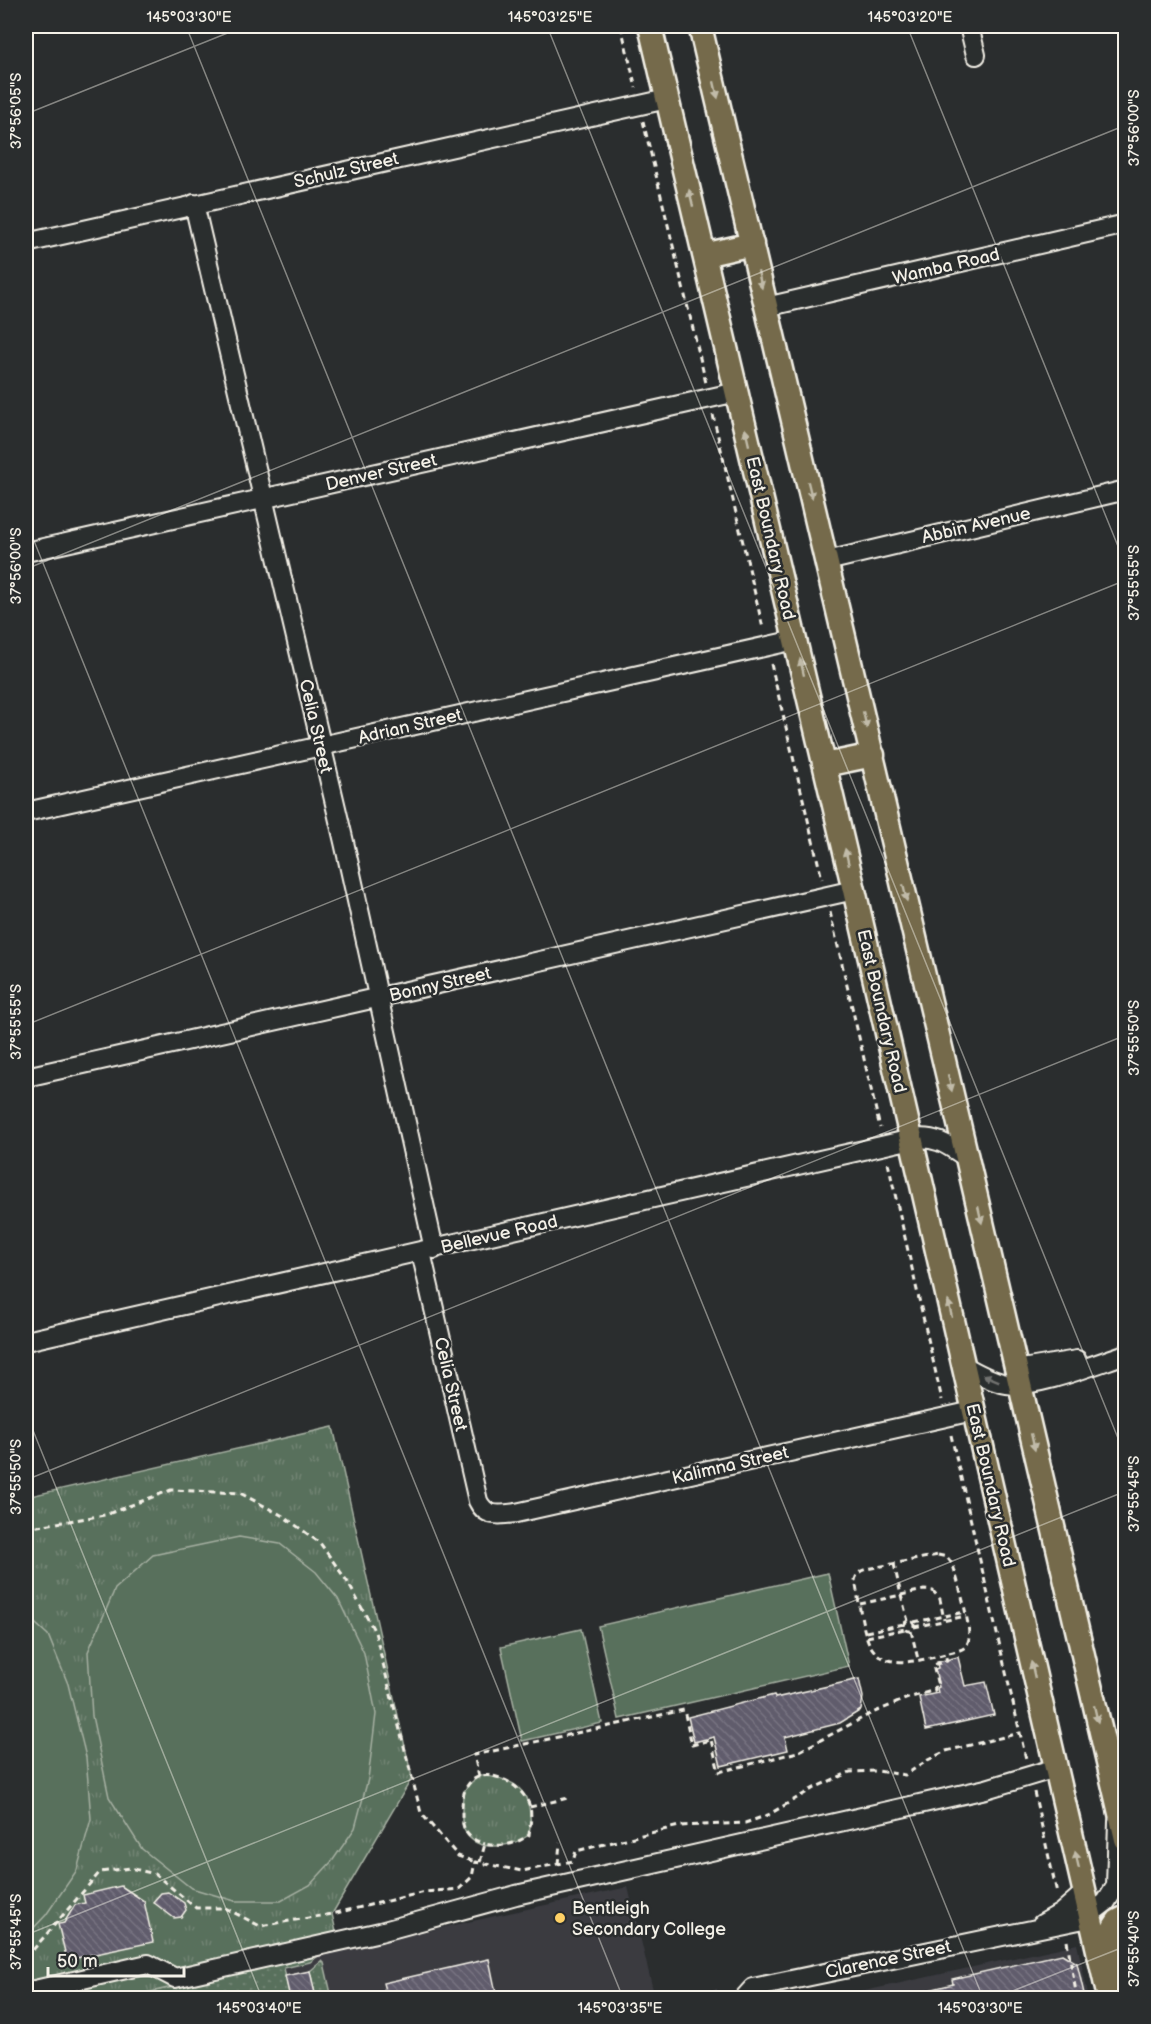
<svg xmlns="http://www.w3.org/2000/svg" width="1151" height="2024" font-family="'Balsamiq Sans',sans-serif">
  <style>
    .built { fill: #3a3b41 }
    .grass { fill: url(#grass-dots); stroke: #a6b0a2; stroke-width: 1.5 }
    .park { fill: url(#park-tufts); stroke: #a6b0a2; stroke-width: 1.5 }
    .pitch { fill: #586f5c; stroke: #a6b0a2; stroke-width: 1.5 }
    .building { fill: url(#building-back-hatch); stroke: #f4f1e8; stroke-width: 1.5 }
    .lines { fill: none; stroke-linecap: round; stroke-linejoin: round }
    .minor-casing { stroke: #f4f1e8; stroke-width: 22 }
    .major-casing { stroke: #f4f1e8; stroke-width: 27 }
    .path { stroke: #f4f1e8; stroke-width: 3; stroke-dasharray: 6 4.5; stroke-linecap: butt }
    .minor { stroke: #2a2d2e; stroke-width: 18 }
    .major { stroke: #746b4b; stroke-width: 22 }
    .oneway { fill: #c1bba9 }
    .oneway2 { fill: #71726f }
    .ticks { fill: none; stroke: #f4f1e8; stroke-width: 1.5; stroke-opacity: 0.45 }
    .poi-dot { fill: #ffd166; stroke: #2a2d2e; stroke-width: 2 }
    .labels { text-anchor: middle; stroke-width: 5; stroke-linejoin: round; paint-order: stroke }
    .street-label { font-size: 18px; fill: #f4f1e8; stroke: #2a2d2e }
    .poi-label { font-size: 18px; fill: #f4f1e8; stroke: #2a2d2e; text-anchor: start }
    .neatline { fill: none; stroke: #f4f1e8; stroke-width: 2 }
    .ticks-label { font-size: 15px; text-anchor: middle; fill: #f4f1e8 }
  </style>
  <defs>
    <pattern id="grass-dots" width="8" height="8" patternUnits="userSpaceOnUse" patternTransform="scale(1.5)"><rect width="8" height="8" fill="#586f5c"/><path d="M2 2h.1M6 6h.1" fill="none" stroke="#718473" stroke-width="1.8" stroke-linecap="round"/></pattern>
    <pattern id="park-tufts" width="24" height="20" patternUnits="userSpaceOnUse" patternTransform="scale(1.5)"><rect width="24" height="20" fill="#586f5c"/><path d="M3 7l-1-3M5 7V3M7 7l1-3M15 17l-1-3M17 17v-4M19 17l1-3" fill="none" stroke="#718473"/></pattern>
    <pattern id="building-back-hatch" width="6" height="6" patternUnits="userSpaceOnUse" patternTransform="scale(1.5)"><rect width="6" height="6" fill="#605b6c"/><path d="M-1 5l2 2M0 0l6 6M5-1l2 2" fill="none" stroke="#777381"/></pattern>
  </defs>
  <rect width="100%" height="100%" fill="#2a2d2e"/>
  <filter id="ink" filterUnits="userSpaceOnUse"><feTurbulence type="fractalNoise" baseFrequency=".0167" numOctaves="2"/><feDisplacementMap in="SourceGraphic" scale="12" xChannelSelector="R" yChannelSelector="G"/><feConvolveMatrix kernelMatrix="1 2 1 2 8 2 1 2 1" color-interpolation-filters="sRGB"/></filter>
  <g filter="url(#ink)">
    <!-- built -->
    <path class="built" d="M628,1887L655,1998H123L340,1950Z
      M1077,1944L1089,1998H833Z
      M717,1989L719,1998H672Z"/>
    <!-- grass -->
    <path class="grass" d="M321,1954L310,1962L284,1968L290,1998H123Z
      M322,1961L324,1963L332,1998H316L310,1971Z"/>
    <!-- park -->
    <path class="park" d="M333,1427L412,1778L332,1914L340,1950L123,1998H26V1497Z
      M480,1776C520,1777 535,1796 529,1835C513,1846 479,1854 466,1833C461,1827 462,1818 462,1811C462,1804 462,1794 466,1788C469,1783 476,1779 480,1776Z"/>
    <!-- pitch -->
    <path class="pitch" d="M239,1537L280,1544L316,1572L338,1599L364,1653L376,1714L368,1779L355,1828L333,1860L310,1885L281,1901H235L191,1888L142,1849L109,1797L92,1716L88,1652L115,1589L153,1555Z
      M828,1573L849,1666L619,1719L598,1626Z
      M26,1615L48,1635L68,1684L86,1757L91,1819L77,1870L46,1915L26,1936Z
      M581,1629L602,1723L522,1741L501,1647Z"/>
    <!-- building -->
    <path class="building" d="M958,1657L965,1686L986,1682L994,1715L926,1730L919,1697L938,1693L937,1688L939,1687L935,1669L938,1668L937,1662Z
      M859,1679L863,1697L861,1710L840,1723L785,1737L788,1750L721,1766L714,1737L694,1742L688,1717L774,1695L775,1698Z
      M121,1886L144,1901L153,1942L67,1960L58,1924L64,1923L75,1905L85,1903L83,1895Z
      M168,1892L184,1903L186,1910L181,1917L174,1918L153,1902L161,1893Z
      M1062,1954L1077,1963L1085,1998H918L917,1993L953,1984L952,1979Z
      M489,1959L497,1998H387L383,1983Z
      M310,1971L316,1998H290L285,1976Z"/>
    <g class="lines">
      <!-- minor casing -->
      <g class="minor-casing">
        <path id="minor" d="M969,26L976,55
          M194,204L344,842L434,1249
          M26,243L667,99
          M766,307L1126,224
          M26,552L737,392
          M827,561L1126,490
          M26,812L795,640
          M26,1077L854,890
          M421,1252L478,1501C486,1518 500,1515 516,1513L973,1411
          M26,1341L912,1139C935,1135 948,1145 967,1158
          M964,1366C977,1373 992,1382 1007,1384C1038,1388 1095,1364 1126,1354
          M1016,1370L1077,1360
          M1042,1924L1061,1913L1085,1892
          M26,1992L148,1964L175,1978L380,1932L516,1895L986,1789L1056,1768
          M744,1998L753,1988L1084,1919L1106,1902L1116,1886L1118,1821"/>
      </g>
      <!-- major casing -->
      <g class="major-casing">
        <path id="major" d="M650,26L854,890L1109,1998
          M700,26L967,1158L1126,1839
          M704,255L752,244
          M825,765L873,755
          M1115,1979L1114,1927L1118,1921L1126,1917"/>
      </g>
      <!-- path -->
      <path class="path" d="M621,26L636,88
        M643,121L706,383
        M713,415L763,628
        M771,664L822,879
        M830,912L880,1128
        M888,1163L942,1400
        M951,1435L1026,1759
        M26,1528L105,1515L171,1490L240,1493L283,1516L320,1543L347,1581L375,1632L421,1813L458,1856L475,1862
        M938,1555L947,1557L953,1565C957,1579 973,1631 968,1642C966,1648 963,1649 957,1651C932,1657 886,1675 870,1645C861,1628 859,1599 855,1580C857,1573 860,1571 867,1569Z
        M894,1564L901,1595L924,1590L933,1591L940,1599L944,1620
        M860,1604L901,1595L908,1621
        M904 1626a5 5 0 1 1 10 0a5 5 0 1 1-10 0Z
        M914,1622L965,1612
        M914,1627L966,1616
        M911,1631L918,1659
        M866,1632L904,1624
        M867,1637L905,1629
        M479,1777L474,1755L684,1710L692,1745L711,1740L719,1772L798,1752L870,1714L908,1698L935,1690L934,1683L937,1682L933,1665L947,1661L945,1654
        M1034,1792L1057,1893
        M530,1807L568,1798
        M480,1862L485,1844C502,1847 514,1845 529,1835C530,1825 532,1816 530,1807C523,1782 478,1760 465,1790C462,1798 462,1806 462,1814C462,1831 468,1839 485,1844
        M558,1864L560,1843
        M1067,1941L1077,1998
        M26,1958L100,1872L130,1868L155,1874L196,1908H225L260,1926L332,1914L425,1892L459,1889L472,1877L475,1862L522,1871L573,1861L576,1851L679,1826L745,1823L768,1815L814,1788L850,1772L877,1771L905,1775L928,1760L946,1751L1020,1733"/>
      <!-- minor -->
      <use href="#minor" class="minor"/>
      <!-- major -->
      <use href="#major" class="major"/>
    </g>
    <!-- one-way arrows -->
    <defs><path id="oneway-solid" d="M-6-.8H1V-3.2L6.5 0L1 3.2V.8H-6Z" transform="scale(1.5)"/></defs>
    <g class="oneway">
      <use href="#oneway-solid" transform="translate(716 90) rotate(77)"/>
      <use href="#oneway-solid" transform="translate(691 198) rotate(-103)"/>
      <use href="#oneway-solid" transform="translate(760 280) rotate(77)"/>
      <use href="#oneway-solid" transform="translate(747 437) rotate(-103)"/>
      <use href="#oneway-solid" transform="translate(810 490) rotate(76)"/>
      <use href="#oneway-solid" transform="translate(802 667) rotate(-103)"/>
      <use href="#oneway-solid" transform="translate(865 720) rotate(77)"/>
      <use href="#oneway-solid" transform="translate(847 857) rotate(-103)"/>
      <use href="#oneway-solid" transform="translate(905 893) rotate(77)"/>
      <use href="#oneway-solid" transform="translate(950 1083) rotate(77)"/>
      <use href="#oneway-solid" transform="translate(980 1215) rotate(77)"/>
      <use href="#oneway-solid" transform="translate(950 1309) rotate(-103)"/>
      <use href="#oneway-solid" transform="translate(1033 1442) rotate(77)"/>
      <use href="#oneway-solid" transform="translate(1033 1670) rotate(-103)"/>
      <use href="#oneway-solid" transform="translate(1096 1714) rotate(77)"/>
      <use href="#oneway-solid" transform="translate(1077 1860) rotate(-103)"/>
    </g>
    <use class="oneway2" href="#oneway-solid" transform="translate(991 1378) rotate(-158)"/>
  </g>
  <!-- ticks -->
  <path class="ticks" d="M186,26L983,1998M547,26L1126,1458M907,26L1126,566M26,114L245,26M26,521L623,1998M26,569L1126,125M26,1025L1126,580M26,1413L262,1998M26,1480L1126,1035M26,1935L1126,1491M995,1998L1126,1946"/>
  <!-- markers -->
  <circle class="poi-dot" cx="560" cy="1918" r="6"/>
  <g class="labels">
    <!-- street labels -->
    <g class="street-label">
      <text transform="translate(346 170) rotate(-13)" y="6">Schulz Street</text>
      <text transform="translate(946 266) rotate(-13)" y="6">Wamba Road</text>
      <text transform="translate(381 472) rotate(-13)" y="6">Denver Street</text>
      <text transform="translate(976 525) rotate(-13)" y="6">Abbin Avenue</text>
      <text transform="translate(771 538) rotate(77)" y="6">East Boundary Road</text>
      <text transform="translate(316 726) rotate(77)" y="6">Celia Street</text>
      <text transform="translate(410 726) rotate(-13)" y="6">Adrian Street</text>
      <text transform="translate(440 984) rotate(-13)" y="6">Bonny Street</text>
      <text transform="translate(882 1011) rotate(77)" y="6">East Boundary Road</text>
      <text transform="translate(499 1234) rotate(-13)" y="6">Bellevue Road</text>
      <text transform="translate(451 1384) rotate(77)" y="6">Celia Street</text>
      <text transform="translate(730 1465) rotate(-13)" y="6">Kalimna Street</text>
      <text transform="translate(991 1485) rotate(77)" y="6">East Boundary Road</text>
      <text transform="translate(888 1959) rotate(-12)" y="6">Clarence Street</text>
    </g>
    <!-- poi labels -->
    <g class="poi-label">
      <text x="572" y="1914">Bentleigh<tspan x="572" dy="21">Secondary College</tspan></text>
    </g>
  </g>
  <!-- margin -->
  <rect width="1151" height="2024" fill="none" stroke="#2a2d2e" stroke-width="66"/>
  <!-- scale -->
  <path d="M48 1967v9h136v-9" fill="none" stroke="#f4f1e8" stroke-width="3"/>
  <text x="57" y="1967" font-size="18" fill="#f4f1e8" stroke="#2a2d2e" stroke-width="4.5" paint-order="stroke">50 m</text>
  <rect x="33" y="33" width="1085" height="1958" class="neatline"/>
  <g class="ticks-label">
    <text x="189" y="22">145°03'30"E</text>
    <text x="550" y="22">145°03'25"E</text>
    <text x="910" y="22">145°03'20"E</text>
    <text transform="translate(16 111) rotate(-90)" y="5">37°56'05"S</text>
    <text transform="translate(1134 128) rotate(-90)" y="5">37°56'00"S</text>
    <text transform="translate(16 566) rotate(-90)" y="5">37°56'00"S</text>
    <text transform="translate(1134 583) rotate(-90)" y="5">37°55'55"S</text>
    <text transform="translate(16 1022) rotate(-90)" y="5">37°55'55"S</text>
    <text transform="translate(1134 1038) rotate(-90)" y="5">37°55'50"S</text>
    <text transform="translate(16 1477) rotate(-90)" y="5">37°55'50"S</text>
    <text transform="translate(1134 1494) rotate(-90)" y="5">37°55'45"S</text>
    <text transform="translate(16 1932) rotate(-90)" y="5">37°55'45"S</text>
    <text transform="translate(1134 1949) rotate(-90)" y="5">37°55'40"S</text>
    <text x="259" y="2013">145°03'40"E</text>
    <text x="620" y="2013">145°03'35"E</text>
    <text x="980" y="2013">145°03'30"E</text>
  </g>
</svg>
